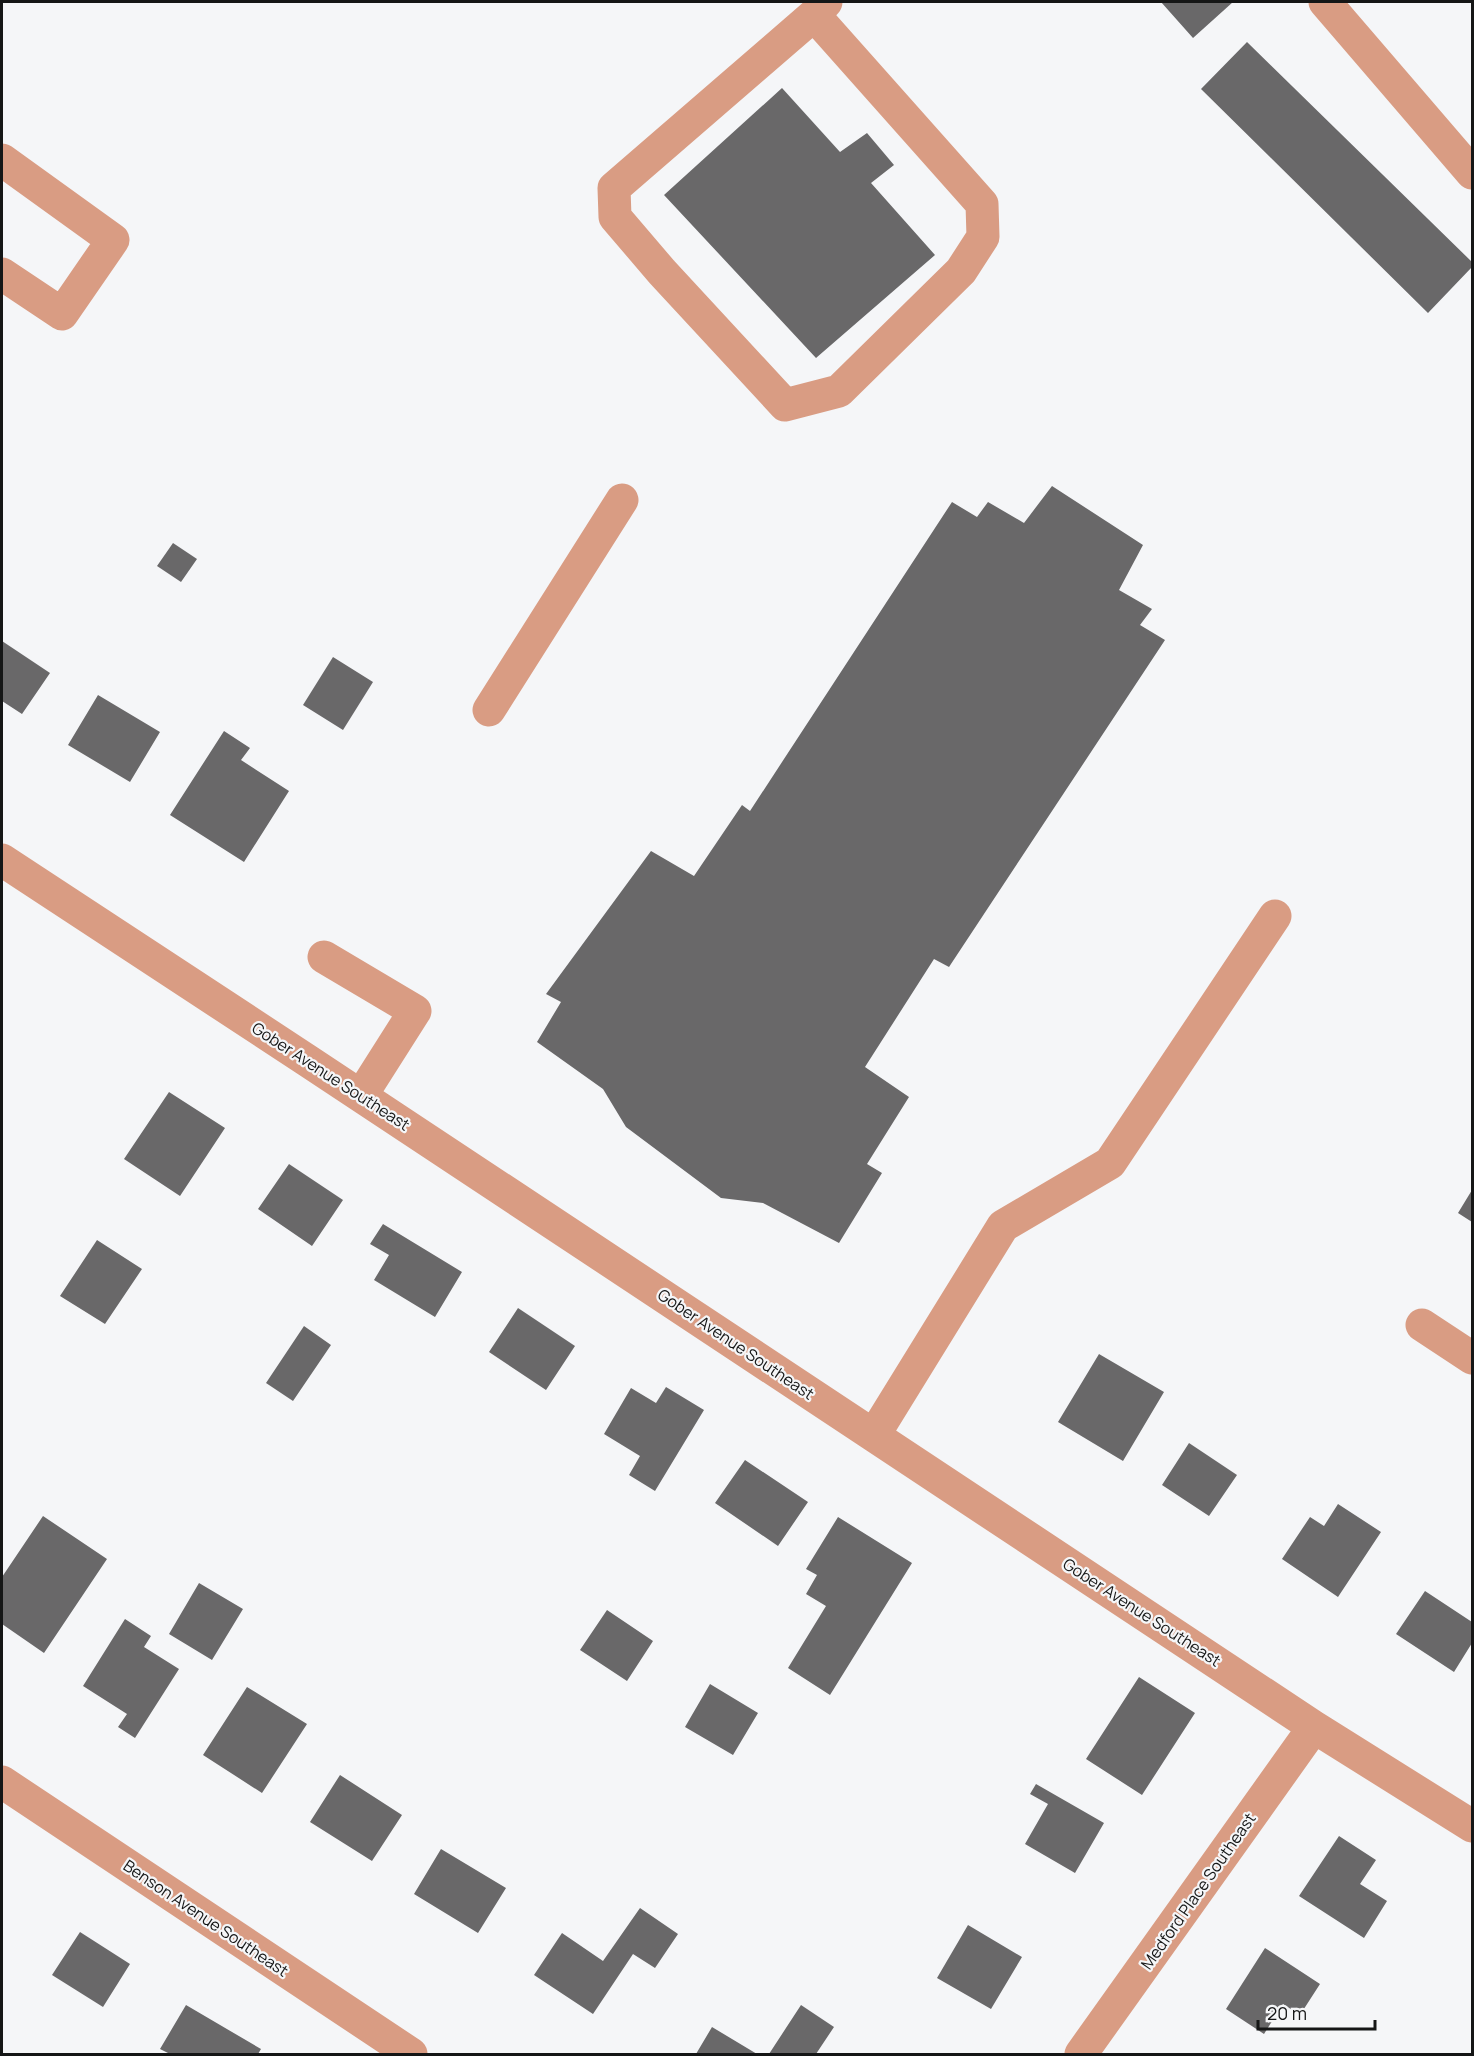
<svg xmlns="http://www.w3.org/2000/svg" width="1474" height="2056" font-family="Manrope,sans-serif">
  <style>
    .building { fill: #696869 }
    .lines { fill: none; stroke-linecap: round; stroke-linejoin: round }
    .minor { stroke: #d99c83; stroke-width: 33 }
    .labels { text-anchor: middle; stroke-width: 4.5; stroke-linejoin: round; paint-order: stroke }
    .street-label { font-size: 16px; fill: #151616; stroke: #f5f6f8 }
  </style>
  <rect width="100%" height="100%" fill="#f5f6f8"/>
  <!-- building -->
  <path class="building" d="M1161,2H1233L1193,38Z
    M1247,42L1472,262V267L1428,313L1201,89Z
    M782,88L840,152L867,133L894,165L871,183L935,255L816,358L664,195Z
    M1052,486L1143,545L1119,590L1152,609L1140,625L1165,640L949,967L934,959L865,1067L909,1097L867,1164L882,1173L839,1243L763,1203L721,1198L626,1127L603,1089L537,1042L561,1002L546,994L651,851L694,876L742,805L750,811L952,502L977,517L988,502L1024,523Z
    M173,543L197,559L181,582L157,566Z
    M2,641L50,673L22,714L2,701Z
    M333,657L373,682L343,730L303,705Z
    M98,695L160,732L130,782L68,745Z
    M224,731L250,748L241,760L289,791L244,862L170,815Z
    M169,1092L225,1128L180,1196L124,1159Z
    M289,1164L343,1200L312,1246L258,1209Z
    M1472,1190V1222L1458,1213Z
    M383,1224L462,1272L435,1317L374,1280L389,1255L370,1244Z
    M97,1240L142,1269L105,1324L60,1296Z
    M518,1308L575,1346L546,1390L489,1352Z
    M304,1326L331,1345L293,1401L266,1383Z
    M1099,1354L1164,1392L1123,1461L1058,1422Z
    M666,1387L704,1410L655,1491L629,1475L640,1456L604,1434L631,1388L656,1403Z
    M1189,1443L1237,1475L1209,1516L1162,1485Z
    M745,1460L808,1502L778,1546L715,1503Z
    M1338,1504L1381,1532L1338,1597L1282,1559L1310,1517L1324,1526Z
    M43,1516L107,1559L44,1653L2,1624V1577Z
    M838,1517L912,1563L830,1695L788,1668L826,1606L806,1594L817,1575L806,1569Z
    M199,1583L243,1609L212,1660L169,1634Z
    M1425,1591L1472,1622V1643L1454,1672L1396,1634Z
    M607,1610L653,1641L627,1681L580,1650Z
    M125,1619L151,1636L144,1647L179,1669L135,1738L118,1727L127,1714L83,1686Z
    M1139,1677L1195,1713L1142,1795L1086,1759Z
    M710,1684L758,1713L733,1755L685,1727Z
    M247,1687L307,1724L262,1793L203,1755Z
    M340,1775L402,1815L372,1861L310,1822Z
    M1036,1784L1104,1823L1075,1873L1025,1844L1048,1804L1030,1794Z
    M1339,1836L1376,1860L1360,1884L1387,1901L1364,1938L1299,1896Z
    M441,1849L506,1888L478,1933L414,1894Z
    M640,1908L678,1934L655,1968L633,1954L593,2014L534,1975L562,1933L603,1961Z
    M968,1925L1022,1957L991,2009L937,1978Z
    M80,1932L130,1964L103,2007L52,1975Z
    M1265,1948L1320,1984L1300,2015L1283,2004L1264,2034L1226,2009Z
    M186,2005L261,2049L258,2054H170L160,2049Z
    M801,2005L834,2027L816,2054H769Z
    M712,2027L757,2054H696Z"/>
  <g class="lines">
    <!-- minor -->
    <path class="minor" d="M1325,2L1472,173
      M814,15L982,204L983,237L961,271L839,391L785,405L662,272L615,217L614,188L814,15L826,2
      M2,160L113,240L62,314L2,274
      M489,710L622,500
      M2,860L308,1061L1314,1727L1472,1826
      M324,957L415,1011L361,1096
      M1422,1325L1472,1358
      M874,1435L1003,1226L1110,1163L1275,916
      M2,1782L411,2054
      M1081,2054L1314,1727"/>
  </g>
  <g class="labels">
    <!-- street labels -->
    <g class="street-label">
      <text transform="translate(331 1076) rotate(33)" y="6">Gober Avenue Southeast</text>
      <text transform="translate(736 1344) rotate(34)" y="6">Gober Avenue Southeast</text>
      <text transform="translate(1142 1612) rotate(33)" y="6">Gober Avenue Southeast</text>
      <text transform="translate(1198 1891) rotate(-55)" y="6">Medford Place Southeast</text>
      <text transform="translate(206 1918) rotate(34)" y="6">Benson Avenue Southeast</text>
    </g>
  </g>
  <!-- border -->
  <rect width="1474" height="2056" fill="none" stroke="#151616" stroke-width="6"/>
  <!-- scale -->
  <path d="M1258 2020v9h117v-9" fill="none" stroke="#151616" stroke-width="3"/>
  <text x="1267" y="2020" font-size="18" fill="#151616" stroke="#f5f6f8" stroke-width="4.5" paint-order="stroke">20 m</text>
</svg>
